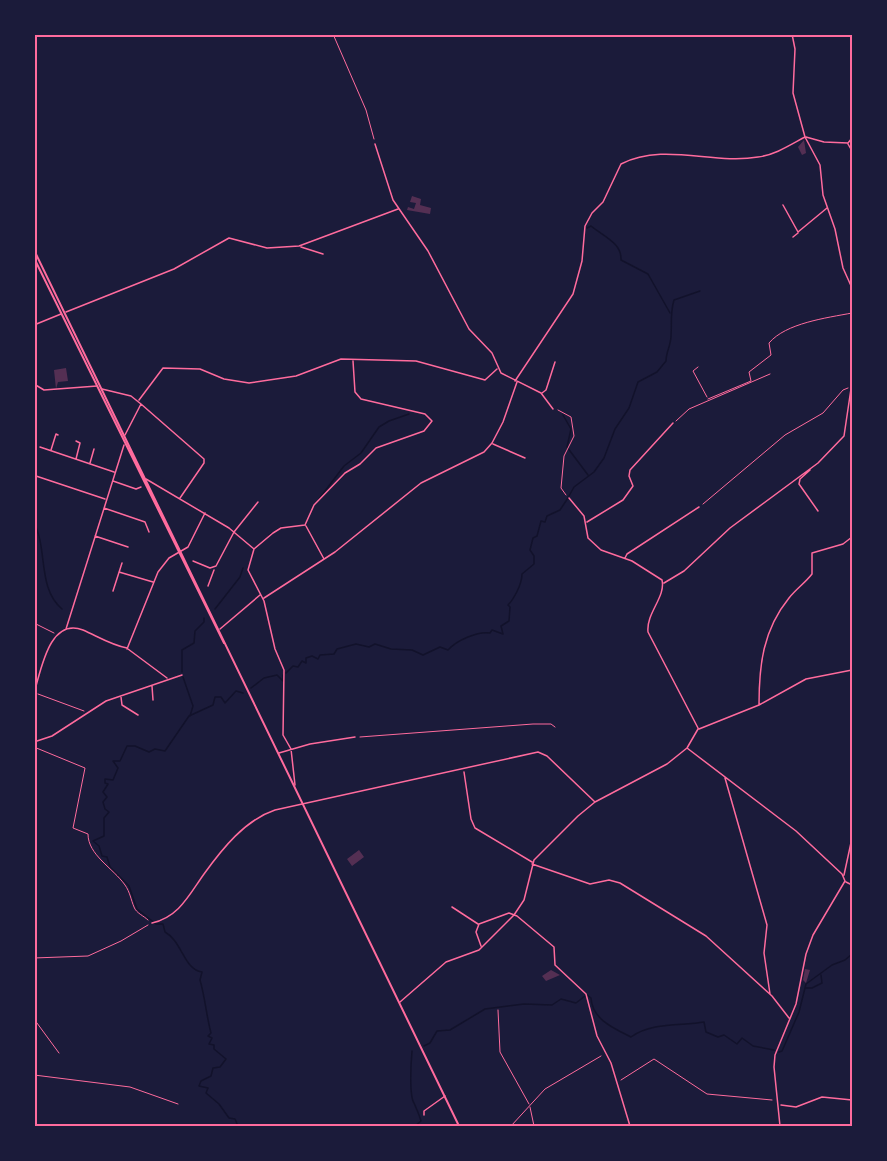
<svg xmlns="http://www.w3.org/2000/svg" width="887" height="1161" font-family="Roboto,sans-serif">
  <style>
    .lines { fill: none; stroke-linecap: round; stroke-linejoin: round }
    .stream { stroke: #12122b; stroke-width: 1.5 }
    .building { fill: #542f53 }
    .path { stroke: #ff6b9d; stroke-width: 1 }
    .minor { stroke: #ff6b9d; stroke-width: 1.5 }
    .primary { stroke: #ff6b9d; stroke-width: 2 }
    .neatline { fill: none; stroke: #ff6b9d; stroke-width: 2 }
  </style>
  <rect width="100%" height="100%" fill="#1b1b3a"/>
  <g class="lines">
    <!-- stream -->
    <path class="stream" d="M587,228L591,226C603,236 622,243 621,260L648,274L670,313
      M563,415L571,429L567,447L588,475
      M569,496L574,487L594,472L604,458L615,429L629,408L638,382L657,372L666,361C666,352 671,345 671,336C672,323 670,313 674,300L700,291
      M319,499L344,466L361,453L379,427L389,421L409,414
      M34,523C48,549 37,588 62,609
      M269,535L282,527
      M215,609L240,577L243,568
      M182,672V650L194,643L195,631L204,622V618
      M286,673L293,666L298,667L302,661L306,663V658L312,656L318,659L320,655L334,654L337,649L356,644L369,647L375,644L391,649L412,650L423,655L440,647L448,650C457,640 478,631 490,633L492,630L503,634L501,626L509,621L510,607L508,605C513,600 522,585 522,574L534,564V556L530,550L533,538L537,536L541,521L545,522L547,516L560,510L568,498
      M183,677L193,706L190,716
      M251,688L264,678L277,675L283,681V675
      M806,988H812L822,983L821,975
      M587,995L591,998C592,1019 613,1028 631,1037C652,1022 681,1026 704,1022L706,1032L718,1037L724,1035L737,1044L742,1038L753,1046L774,1050
      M424,1046L430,1043L437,1031L450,1030L485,1009L524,1004L552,1005L561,999L576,1003L585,996
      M412,1051C411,1062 409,1095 414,1103C417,1110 419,1114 421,1121L415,1126
      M779,1052L782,1051L799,1012L806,984L832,965L845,960L852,954
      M238,1126L235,1119L229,1118L219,1104L206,1093L208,1088L199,1086L201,1081L211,1076L213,1068L220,1067L226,1059L214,1049V1045L209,1044L212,1038L208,1036L211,1033C206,1014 205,997 200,980L202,972C184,970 182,941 165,932L163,924H156L137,909L129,886L110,867L107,857L102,856L99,846L93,841L104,836V818L109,812L105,809L103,802L107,797L103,792L108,784L105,783V779L113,780L118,768L113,761H120L127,746H135L149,752L155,749L165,751L189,716L213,705L215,697H221L225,703L236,691L243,693"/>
  </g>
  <!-- building -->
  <path class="building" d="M804,140L806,153L802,155L798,147Z
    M412,196L421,199L420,205L431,208L430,214L407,210L408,207L414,209L416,203L410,202Z
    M66,368L68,381L58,382L56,389L54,370Z
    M359,850L364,857L352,866L347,859Z
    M805,969L810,970L806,983L803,980Z
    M551,970L560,975L546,981L542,976Z"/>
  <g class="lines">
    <!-- path -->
    <path class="path" d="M333,34L366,110L374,139
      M698,367L693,371L707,397
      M708,399L751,381L749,372L771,355L769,343C786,323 826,318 852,313
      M558,410L571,417L574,436L564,456L561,488L566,495
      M676,421L689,409L770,374
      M703,504L785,435L823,413L843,390L848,388
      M34,623L54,633
      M38,694L84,711
      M360,737L533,724H551L555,727
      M34,747L85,768L73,828L88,834C88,855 113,868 125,885C130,892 131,900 134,907C136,913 144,916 148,920
      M34,958L88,956L121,941L148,925
      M498,1010L500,1052L529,1104
      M34,1019L59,1053
      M34,1075L130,1087L178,1104
      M621,1080L654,1059L707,1094L772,1100
      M530,1107L534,1126
      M511,1126L545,1089L601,1056"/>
    <!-- minor -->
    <path class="minor" d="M792,34L795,49L793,93L805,137L820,165L823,195L835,229L843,268L852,288
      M806,137L824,142L848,143L852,138
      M375,144L393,200L428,251L469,329L492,353L501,373L541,393L553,409
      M848,144L852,151
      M783,205L798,232L827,208
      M793,237L798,233
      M301,247L323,254
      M66,312L174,269L229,238L267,248L299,246L398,209
      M34,325L61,314
      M515,381L573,294L582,261L585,226L592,213L603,202L621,164C664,142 713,165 758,157C775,155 790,145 805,137
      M34,384L44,390L97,386
      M102,389L131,396L141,404L125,435
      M542,393L546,390L555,362
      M139,400L163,368L200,369L224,379L249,383L296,376L341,359L416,361L485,380L497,369
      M141,404L204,459V463L180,498
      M493,444L525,458
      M40,447L114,472
      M51,450L56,434L58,435
      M76,459L80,443L76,441
      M90,463L94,449
      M810,470L800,479L799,484L818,511
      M36,476L105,499
      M146,479L229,528L254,549
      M113,481L136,489L141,487
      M569,498L584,516L588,538L601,550L632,561L662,580C666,597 646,613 648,632L698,728
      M104,508L145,522L149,532
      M587,522L623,500L633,486L629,476L630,470L673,423
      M306,526L324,559
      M95,536L128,547
      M625,558L627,554L699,507
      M193,561L210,568L216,566L234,532L258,502
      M119,572L153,582
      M664,583L684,571L730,528L818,463L844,436L852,382
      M208,586L214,570
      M113,591L122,563
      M264,598L335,552L421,483L484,452L492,443L503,422L517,382
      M66,629L124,445
      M220,629L260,595
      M127,649L158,572L169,558L188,547L205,513
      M128,649L167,678
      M152,686L153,700
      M34,693C41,671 49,617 83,630C97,636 111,645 127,648
      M121,697L122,705L138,715
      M759,705C759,665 763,630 789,598C796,589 805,583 812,574V553L843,544L852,537
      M699,729L759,705L806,679L852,670
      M34,742L52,736L106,701L182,675
      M687,748L796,831L842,874L845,881L813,935L806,954L796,1004L775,1055L774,1067L780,1126
      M279,753L310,744L355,737
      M464,772L471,819L475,828L532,862
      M725,778L767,925L764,953L770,994
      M295,785L291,749L283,735L284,670L275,649L264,601L248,570L254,549L273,533L281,528L305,525L314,505L345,473L360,464L376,448L424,431L432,421L425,414L361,399L355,392L353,361
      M532,864L590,884L609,880L620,883L706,936L772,996L789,1018
      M844,875L852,838
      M846,882L852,885
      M452,907L478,924
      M152,923C179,917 189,895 204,874C222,849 245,820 275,810L538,752L547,756L595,802
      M481,946L476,932L479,924L509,913L517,916L554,947L555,965L586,994L597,1036L611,1063L630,1126
      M400,1002L446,962L479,950L514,915L524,900L534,860L578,816L595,802L667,764L687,748L698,729
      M781,1105L796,1107L822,1097L852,1100
      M424,1115V1111L445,1096"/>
    <!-- primary -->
    <path class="primary" d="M34,250L459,1126
      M34,258L224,643"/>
  </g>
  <!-- border -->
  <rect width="887" height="1161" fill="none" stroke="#1b1b3a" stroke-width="72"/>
  <rect x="36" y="36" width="815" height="1089" class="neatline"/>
</svg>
